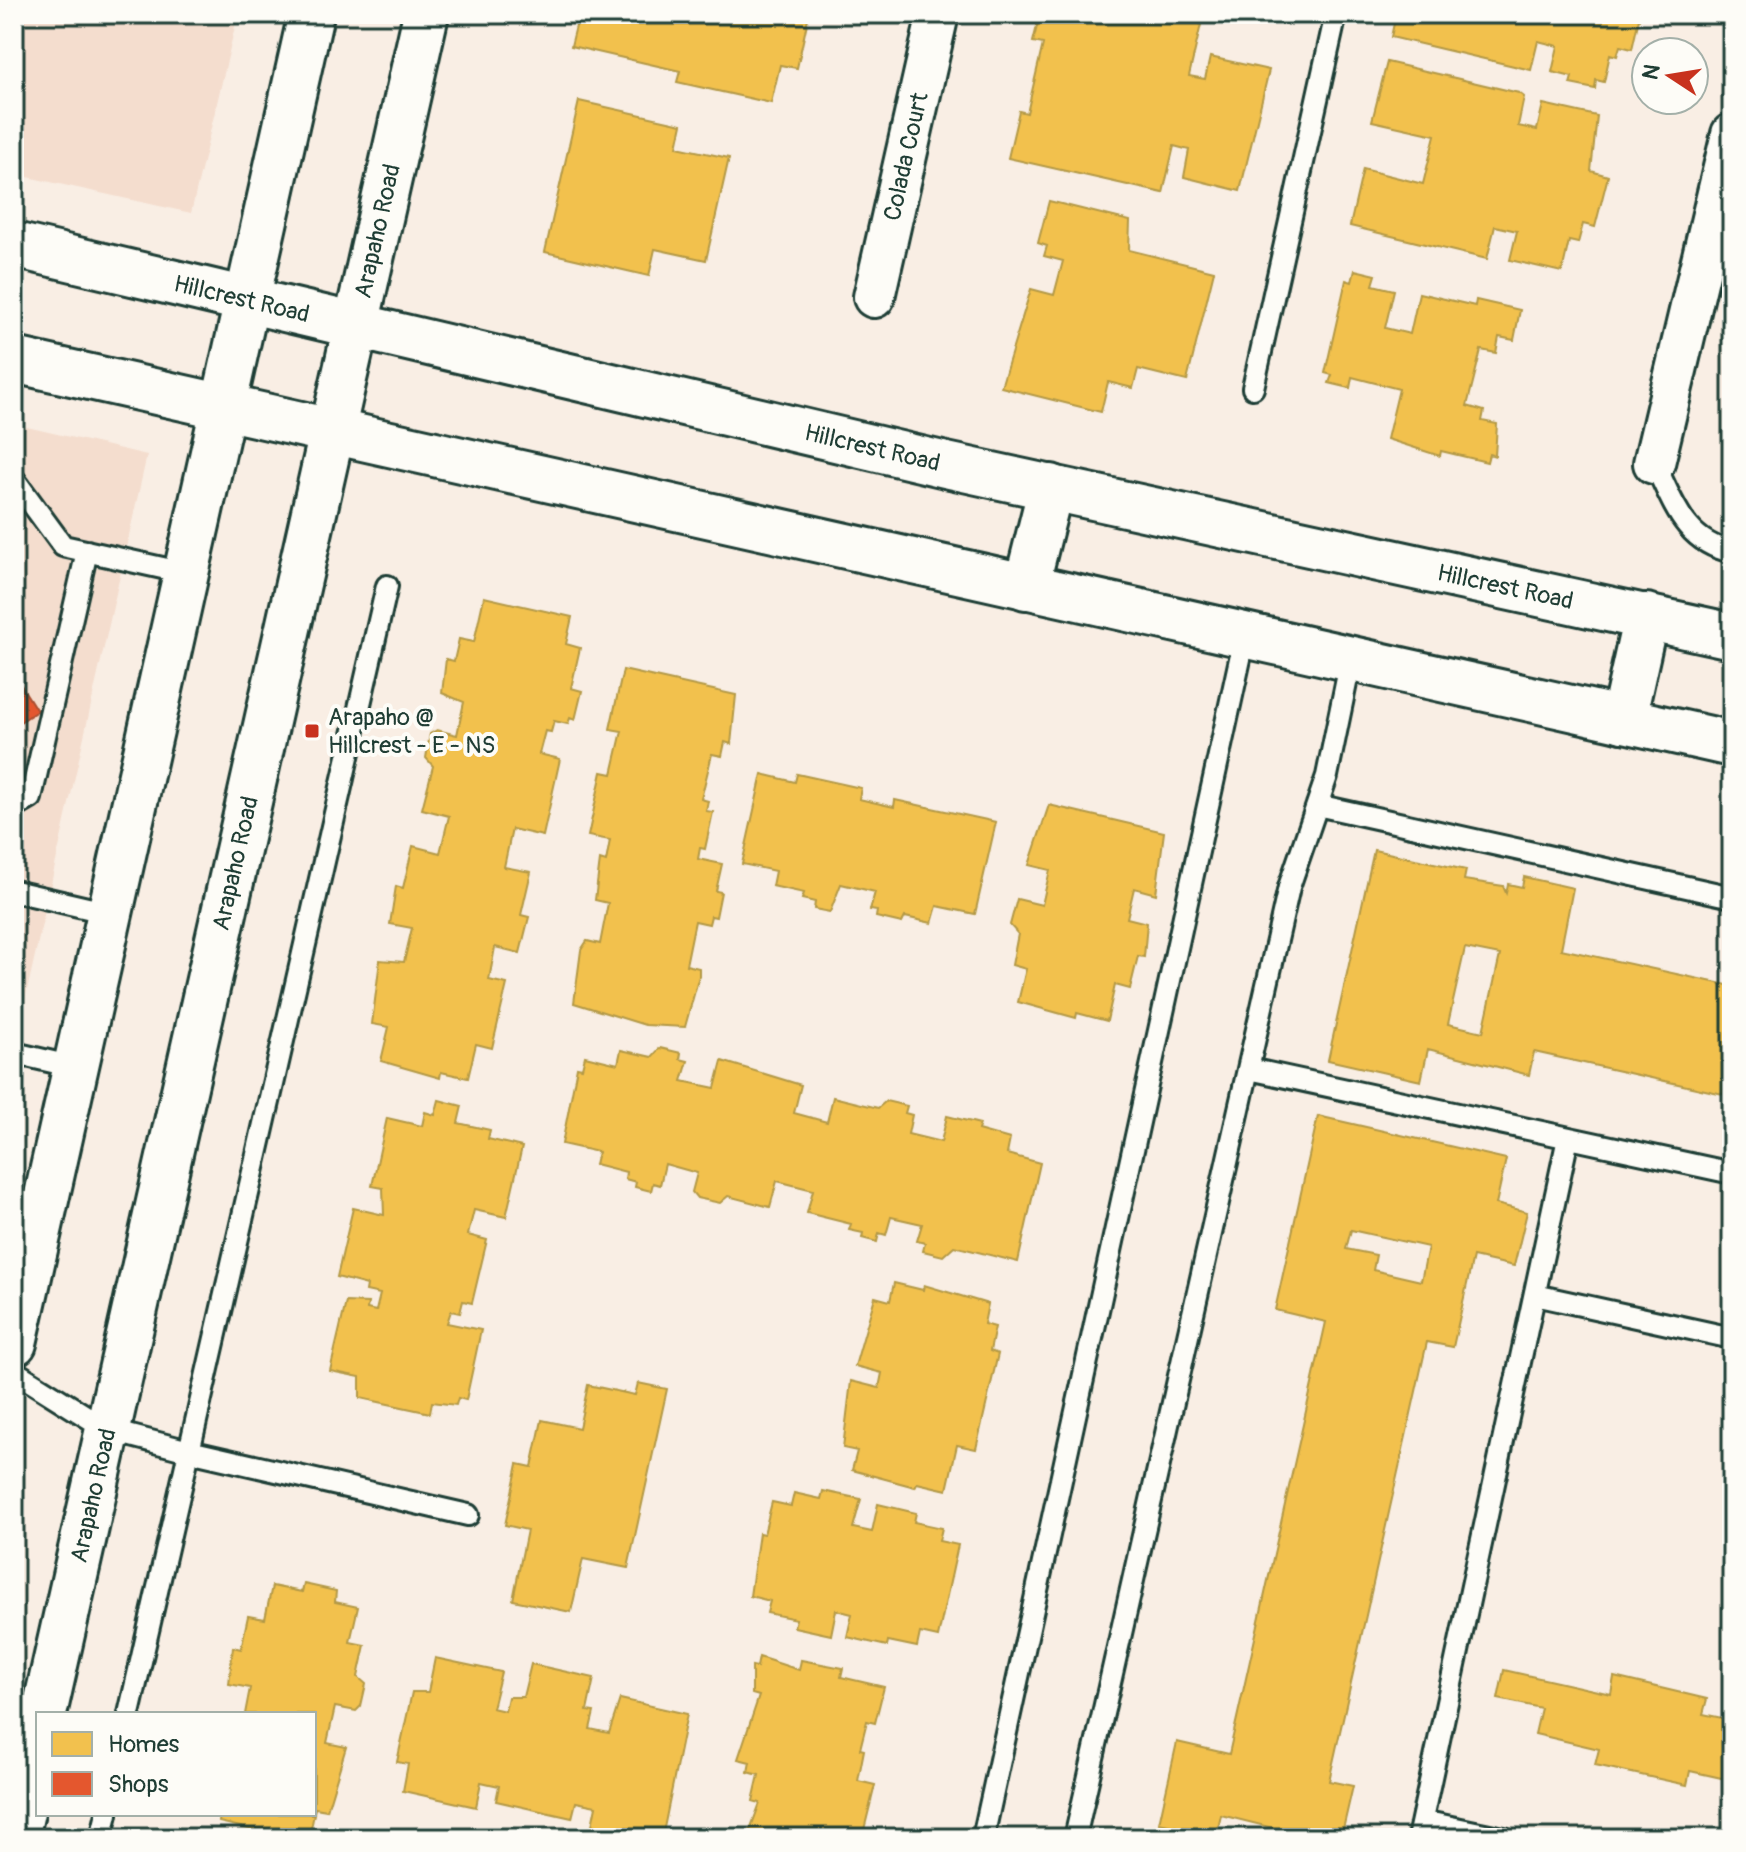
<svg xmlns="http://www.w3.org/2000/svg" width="1746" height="1852" font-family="Pangolin,sans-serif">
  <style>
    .built { fill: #f4ddce }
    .homes { fill: #f2c14e; stroke: #b39946; stroke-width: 2; fill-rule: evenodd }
    .shops { fill: #e4572e; stroke: #a94f30; stroke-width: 2 }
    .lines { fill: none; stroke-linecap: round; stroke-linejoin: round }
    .lane-casing { stroke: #1f3d34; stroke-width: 26 }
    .street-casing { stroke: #1f3d34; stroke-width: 46 }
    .secondary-casing { stroke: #1f3d34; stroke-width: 50 }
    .lane { stroke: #fdfcf7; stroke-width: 20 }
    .street { stroke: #fdfcf7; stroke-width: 40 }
    .secondary { stroke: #fdfcf7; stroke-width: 44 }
    .poi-dot { fill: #c8321e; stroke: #fdfcf7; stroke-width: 3 }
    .labels { text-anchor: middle; stroke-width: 8; stroke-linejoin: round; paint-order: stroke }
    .street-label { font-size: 24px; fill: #1f3d34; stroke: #fdfcf7 }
    .poi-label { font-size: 24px; fill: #1f3d34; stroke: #fdfcf7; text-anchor: start }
  </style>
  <rect width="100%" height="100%" fill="#f9eee4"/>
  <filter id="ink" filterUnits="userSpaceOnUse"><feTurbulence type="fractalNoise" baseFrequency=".0125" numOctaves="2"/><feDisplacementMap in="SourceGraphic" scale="16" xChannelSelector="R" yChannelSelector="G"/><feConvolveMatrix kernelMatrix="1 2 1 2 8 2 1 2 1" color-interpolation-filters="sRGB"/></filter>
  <g filter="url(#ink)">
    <!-- built -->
    <path class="built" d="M14,14H238L191,213L14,174Z
      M14,424L147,455L14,1049Z"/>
    <!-- homes -->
    <path class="homes" d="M579,14H809L797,68L780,65L771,103L677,82L680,71L571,46Z
      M1040,14H1176L1202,20L1189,76L1205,79L1210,57L1269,70L1240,191L1184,177L1189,150L1174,146L1163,193L1008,158L1019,111L1027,113L1043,44L1033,42Z
      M1396,14H1640L1632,49L1620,46L1617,56L1610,54L1604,82L1596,80L1595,89L1570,84L1572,77L1552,72L1558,46L1538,41L1531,70L1391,37Z
      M1387,62L1519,93L1524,97L1518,126L1537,130L1543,104L1597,116L1591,171L1608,176L1595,227L1583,224L1578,243L1569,241L1562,272L1510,260L1517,231L1495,226L1487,259L1350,226L1363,169L1423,184L1435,135L1372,121Z
      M579,101L682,124L677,147L729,158L706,260L655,249L649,276L545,252Z
      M1049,201L1130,221L1129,250L1214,271L1187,381L1138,369L1133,388L1108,382L1101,412L1001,387L1031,289L1054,295L1063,261L1044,256L1047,246L1038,243Z
      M1355,270L1376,275L1373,285L1394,290L1385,328L1410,334L1419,293L1475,306L1476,300L1520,310L1514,340L1499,337L1496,353L1481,350L1467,406L1484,411L1482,421L1497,424L1495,456L1489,454L1487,462L1441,451L1440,456L1387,439L1399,389L1352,377L1350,388L1329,383L1332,375L1325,373L1346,280L1352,282Z
      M484,597L572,617L566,644L580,648L571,688L582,691L575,720L570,718L568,724L554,721L551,732L545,731L539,754L560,759L543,836L512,829L504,867L531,872L521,915L529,917L520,953L495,947L489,980L507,984L492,1048L476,1044L468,1078L441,1072L440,1078L381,1061L389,1027L372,1024L380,960L404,962L412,928L390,924L396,886L403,888L413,846L440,853L449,816L422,809L433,766L426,758L430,734L437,730L457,735L464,702L442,693L446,659L454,661L459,639L474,642Z
      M623,670L736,695L731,744L725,742L722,756L712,754L701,799L708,801L706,811L713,812L705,849L700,848L698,859L722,864L716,891L721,892L716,917L711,916L709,924L695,921L686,965L699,968V976L685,1027L645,1025L574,1003L581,950L587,941L600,944L608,903L595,900L600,860L606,862L610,840L588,836L602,772L612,774L622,731L610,729Z
      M762,774L795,782L797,774L861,788L859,799L894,807L895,800L996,822L975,914L937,906L932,923L905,917L902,923L876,917L877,911L870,910L875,892L841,884L830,912L814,909L815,902L802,899L804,893L772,886L775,871L742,864Z
      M1049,805L1164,832L1156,894L1134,888L1127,918L1147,923L1144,957L1138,956L1130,989L1115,985L1107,1021L1077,1013L1076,1018L1018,1002L1026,969L1012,965L1018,934L1010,925L1017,899L1042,905L1050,870L1029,865Z
      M1374,850L1466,870L1464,880L1503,886L1506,893L1508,884L1522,887L1524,877L1573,888L1561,949L1732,986V1096L1534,1052L1529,1075L1428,1049L1421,1081L1328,1060ZM1465,948L1500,955L1483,1032L1448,1024Z
      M660,1048L681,1053L680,1059L688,1061L682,1081L715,1088L722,1061L801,1085L794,1113L827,1122L833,1097L878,1108L886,1101L907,1106L905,1113L912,1115L908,1134L941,1142L947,1116L980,1124L978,1130L1010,1139L1007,1154L1040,1163L1018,1262L954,1246L943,1256L923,1251L925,1243L917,1241L922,1224L891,1217L886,1235L879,1233L877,1242L862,1238L863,1233L849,1230L851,1224L807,1213L813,1190L777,1181L770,1207L728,1196L720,1203L697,1198L692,1192L697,1173L665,1164L660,1185L653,1183L651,1191L635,1187L636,1182L625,1179L626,1172L595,1164L598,1152L562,1144L577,1067L582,1068L585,1056L618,1064L621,1050L652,1057Z
      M439,1100L462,1106L458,1123L490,1130L488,1139L522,1147L506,1217L474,1210L468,1235L487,1240L472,1303L463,1301L460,1313L451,1311L447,1323L481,1330L466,1400L458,1398L456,1405L432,1402L430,1413L360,1398V1377L330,1371L346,1302L368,1303L367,1309L376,1311L380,1294L366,1291L367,1285L337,1277L353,1208L384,1215L383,1188L372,1186L387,1118L422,1126L425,1112L435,1115Z
      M1318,1116L1506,1159L1496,1204L1527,1212L1514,1266L1473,1257L1453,1347L1427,1342L1329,1781L1353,1786L1341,1838H1296L1297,1834L1221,1815L1216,1838H1201L1202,1832L1159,1823L1177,1742L1229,1754L1326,1322L1275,1310ZM1351,1230L1428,1247L1421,1281L1373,1270L1376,1255L1346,1249Z
      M894,1283L923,1290L924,1285L988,1304L984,1324L995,1327L990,1351L998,1354L976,1449L957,1445L947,1490L917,1483L915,1487L852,1470L857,1451L843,1448L851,1381L879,1388L882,1373L855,1366L875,1297L890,1301Z
      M638,1383L667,1389L628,1568L583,1559L571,1612L513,1600L527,1530L505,1525L518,1464L532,1467L542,1420L579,1428L588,1385L635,1395Z
      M823,1491L861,1499L853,1528L872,1532L878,1504L916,1513L914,1522L942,1528L939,1541L958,1545L938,1637L920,1633L917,1647L888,1641L887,1646L847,1637L852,1614L836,1610L831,1635L794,1627L796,1619L767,1613L770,1601L750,1596L759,1533L764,1534L772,1502L791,1506L794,1493L821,1499Z
      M304,1584L336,1591L335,1602L358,1607L350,1642L365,1645L358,1677L366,1684L361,1706L356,1711L335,1707L327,1743L346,1747L327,1810L315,1808L314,1813V1714H245L250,1688L229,1684L233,1647L241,1649L248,1616L265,1619L272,1586L302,1592Z
      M759,1657L799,1670L801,1660L843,1668L841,1677L884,1687L875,1723L867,1721L860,1749L864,1750L858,1781L875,1785L862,1838H747L760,1803L753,1801L759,1775L748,1772L750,1762L738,1759L759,1696L752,1694V1666L757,1667Z
      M435,1658L501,1672L492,1708L505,1711L508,1697H523L531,1664L594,1678L587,1711L594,1712L590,1729L609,1733L620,1699L687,1714L662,1838H602L590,1835L596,1806L576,1802L572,1818L496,1801L499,1786L481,1782L476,1807L403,1791L408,1764L397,1762L412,1692H428Z
      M1504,1670L1611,1694L1614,1677L1707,1699L1703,1714L1732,1720V1754L1726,1779L1690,1771L1687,1785L1595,1765L1599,1749L1535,1734L1541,1708L1498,1699Z
      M220,1814H314L309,1838H288L219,1822Z"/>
    <!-- shops -->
    <path class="shops" d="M14,674L37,711L14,726Z"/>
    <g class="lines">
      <!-- lane casing -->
      <g class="lane-casing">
        <path id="lane" d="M1253,388L1336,14
          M1654,463C1674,503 1684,542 1732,552
          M14,479L63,546L185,573
          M1317,805L1732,897
          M14,808L31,798L87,551
          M14,891L109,913
          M14,1053L74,1067
          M1249,1069L1732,1173
          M1535,1295L1732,1338
          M14,1371L108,1430L189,1451L468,1515
          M129,1714L387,586
          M1422,1821L1504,1838
          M101,1838L107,1814
          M983,1838L1245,636
          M1075,1838L1289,887L1327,776L1351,659
          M1418,1838L1568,1138"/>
      </g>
      <!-- street casing -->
      <g class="street-casing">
        <g id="street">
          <path id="s1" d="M874,297L938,14"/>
          <path d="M1654,463L1732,134"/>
        </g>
      </g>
      <!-- secondary casing -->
      <g class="secondary-casing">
        <g id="secondary">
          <path id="s2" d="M14,245L946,465L1732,636"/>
          <path d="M14,360L1732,744"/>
          <path d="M1026,587L1051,487"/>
          <path d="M1623,720L1646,616"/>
          <path d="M14,1343L311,14"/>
          <path id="s3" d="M44,1714L426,14"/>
          <path d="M16,1838L38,1740"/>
        </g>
      </g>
      <!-- lane -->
      <use href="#lane" class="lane"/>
      <!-- street -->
      <use href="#street" class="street"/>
      <!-- secondary -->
      <use href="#secondary" class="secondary"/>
    </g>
  </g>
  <!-- markers -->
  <rect class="poi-dot" x="304" y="723" width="16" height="16" rx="4"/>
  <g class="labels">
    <!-- street labels -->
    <g class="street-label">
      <text dy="8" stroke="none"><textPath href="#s1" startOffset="144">Colada Court</textPath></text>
      <text dy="8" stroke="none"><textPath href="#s3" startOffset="1520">Arapaho Road</textPath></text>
      <text dy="8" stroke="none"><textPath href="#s2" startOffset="234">Hillcrest Road</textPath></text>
      <text dy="8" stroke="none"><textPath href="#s2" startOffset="882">Hillcrest Road</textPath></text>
      <text dy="8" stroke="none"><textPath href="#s2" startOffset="1530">Hillcrest Road</textPath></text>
      <text dy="8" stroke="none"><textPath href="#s3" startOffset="872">Arapaho Road</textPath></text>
      <text dy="8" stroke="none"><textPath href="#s3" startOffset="224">Arapaho Road</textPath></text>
    </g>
    <!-- poi labels -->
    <g class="poi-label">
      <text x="328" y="725">Arapaho @<tspan x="328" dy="28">Hillcrest - E - NS</tspan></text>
    </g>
  </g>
  <!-- margin -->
  <rect width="1746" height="1852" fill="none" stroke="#fdfcf7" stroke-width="48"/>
  <rect x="24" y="24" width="1698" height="1804" fill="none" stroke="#1f3d34" stroke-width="3" filter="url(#ink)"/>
  <!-- legend -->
  <rect x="36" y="1712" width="280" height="104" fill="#fdfcf7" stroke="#a4b0a9" stroke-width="2"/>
  <rect x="52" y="1732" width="40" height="24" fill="#f2c14e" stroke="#a4b0a9" stroke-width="2"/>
  <text x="108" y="1752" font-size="24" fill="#1f3d34">Homes</text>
  <rect x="52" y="1772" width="40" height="24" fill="#e4572e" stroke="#a4b0a9" stroke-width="2"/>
  <text x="108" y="1792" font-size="24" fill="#1f3d34">Shops</text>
  <!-- north arrow -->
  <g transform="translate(1670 76) rotate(282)"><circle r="38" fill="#fdfcf7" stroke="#a4b0a9" stroke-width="2"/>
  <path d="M0-6L14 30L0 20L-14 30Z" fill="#c8321e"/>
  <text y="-12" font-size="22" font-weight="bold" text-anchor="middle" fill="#1f3d34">N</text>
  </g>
</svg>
